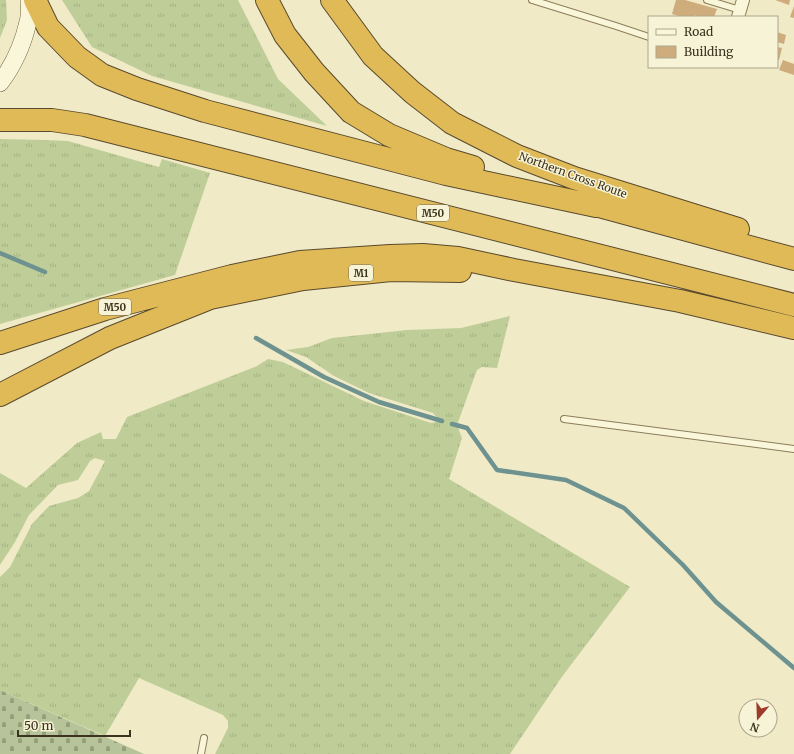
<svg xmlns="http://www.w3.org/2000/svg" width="794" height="754" font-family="Merriweather,serif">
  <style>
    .grass { fill: url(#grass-tufts) }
    .cemetery { fill: url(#cemetery-stones) }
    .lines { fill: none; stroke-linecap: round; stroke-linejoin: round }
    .stream { stroke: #6d928f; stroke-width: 4.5 }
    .building { fill: #ceac7b }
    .service-casing { stroke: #8c7d5b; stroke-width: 8 }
    .minor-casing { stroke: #8c7d5b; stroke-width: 14 }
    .secondary-casing { stroke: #6d5e3e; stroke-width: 18 }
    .motorway-casing { stroke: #594a2f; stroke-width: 24 }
    .service { stroke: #faf6da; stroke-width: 6 }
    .minor { stroke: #faf6da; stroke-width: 12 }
    .secondary { stroke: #faf6da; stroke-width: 17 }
    .motorway { stroke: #e0ba56; stroke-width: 22 }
    .labels { text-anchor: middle; stroke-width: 3; stroke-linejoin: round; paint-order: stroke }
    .shield { fill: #f7f3d6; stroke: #736c56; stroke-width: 1 }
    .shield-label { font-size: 10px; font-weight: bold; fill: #3b321f }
    .street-label { font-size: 11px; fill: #3b321f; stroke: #f7f3d6 }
  </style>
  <defs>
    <pattern id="grass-tufts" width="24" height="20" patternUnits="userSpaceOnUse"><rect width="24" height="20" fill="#bfce99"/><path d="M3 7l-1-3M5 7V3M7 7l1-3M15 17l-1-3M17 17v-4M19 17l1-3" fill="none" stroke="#a5b183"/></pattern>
    <pattern id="cemetery-stones" width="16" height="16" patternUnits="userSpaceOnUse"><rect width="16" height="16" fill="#b7c398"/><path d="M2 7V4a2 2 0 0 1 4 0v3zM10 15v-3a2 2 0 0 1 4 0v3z" fill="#969f7b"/></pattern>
  </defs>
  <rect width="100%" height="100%" fill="#f0eac6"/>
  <!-- grass -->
  <path class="grass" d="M0,0H6L7,20L0,38Z
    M62,0H238L278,79L327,126L152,76L92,47Z
    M0,139L47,140L68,141L159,167L162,159L210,173L175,275L0,324Z
    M510,316L497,368L482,367L477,370L457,425L462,438L449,479L630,587L561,678L510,754H215L228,728V721L223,715L139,678L105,736L0,690V577L10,567L32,524L49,506L78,498L89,491L105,461L95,458L90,461L78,480L58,485L29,515L15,542L0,565V473L26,488L77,443L101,432L103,439H116L127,417L257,366L268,359L283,362L364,401L431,423L440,421L433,413L369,393L334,376L306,357L286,350L308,347L332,338L407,330L461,328Z"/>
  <!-- cemetery -->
  <path class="cemetery" d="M0,690L144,754H0Z"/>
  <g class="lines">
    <!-- stream -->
    <path class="stream" d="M0,253L45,272
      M256,338L324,377L379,402L442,421
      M452,424L467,428L497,470L566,480L624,508L683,565L716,602L794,668"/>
  </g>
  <!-- building -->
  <path class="building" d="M676,0H685L717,9L714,17H699L695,15L694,17H682L672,14Z
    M775,0H790L789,5Z
    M794,6V18L790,17Z
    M777,32L786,35L784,44L777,42Z
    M777,47L782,48L779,60L777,59Z
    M783,60L794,64V75L779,70Z"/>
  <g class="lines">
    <!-- service casing -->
    <g class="service-casing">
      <path id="service" d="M532,0L616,26L649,37
        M707,0L740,10
        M564,419L794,449
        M201,754L204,738"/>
    </g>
    <!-- minor casing -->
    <g class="minor-casing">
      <path id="minor" d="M738,17L743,0"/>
    </g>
    <!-- secondary casing -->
    <g class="secondary-casing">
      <path id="secondary" d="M0,83C13,66 23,44 28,22C30,16 29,7 29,0"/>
    </g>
    <!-- motorway casing -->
    <g class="motorway-casing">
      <path id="motorway" d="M35,0L48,27L77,57L102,75L137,89L205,111L446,174L596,206
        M267,0L285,35L314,72L351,112L389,135L446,159L473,167
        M332,0L373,56L412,92L452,123L517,156L574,178L738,229
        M0,120H52L85,125L794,305
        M584,202L794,259
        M0,343L105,309L232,276L300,262L390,256L423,255L458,258L514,270L680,301L794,328
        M0,395L110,338L210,298L303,279L391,270L460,271"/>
    </g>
    <!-- service -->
    <use href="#service" class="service"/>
    <!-- minor -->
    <use href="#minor" class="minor"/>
    <!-- secondary -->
    <use href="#secondary" class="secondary"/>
    <!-- motorway -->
    <use href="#motorway" class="motorway"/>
  </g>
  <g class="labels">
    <!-- shield labels -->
    <g class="shield">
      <rect x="417" y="205" width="32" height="16" rx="3"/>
      <rect x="349" y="265" width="24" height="16" rx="3"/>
      <rect x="99" y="299" width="32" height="16" rx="3"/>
    </g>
    <g class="shield-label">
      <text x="433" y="217">M50</text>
      <text x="361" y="277">M1</text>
      <text x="115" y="311">M50</text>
    </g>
    <!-- street labels -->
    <g class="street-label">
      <text transform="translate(573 175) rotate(20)" y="4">Northern Cross Route</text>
    </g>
  </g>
  <!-- legend -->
  <rect x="648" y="16" width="130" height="52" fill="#f7f3d6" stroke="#aca68d"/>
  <rect x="656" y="29" width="20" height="6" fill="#faf6da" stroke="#aca68d"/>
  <text x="684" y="36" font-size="12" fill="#3b321f">Road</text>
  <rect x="656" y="46" width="20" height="12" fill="#ceac7b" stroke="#aca68d"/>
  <text x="684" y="56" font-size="12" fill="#3b321f">Building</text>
  <!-- north arrow -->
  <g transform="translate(758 718) rotate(199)"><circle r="19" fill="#f7f3d6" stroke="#aca68d"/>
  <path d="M0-3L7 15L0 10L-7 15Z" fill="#9c3c29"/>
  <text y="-6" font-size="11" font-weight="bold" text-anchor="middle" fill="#3b321f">N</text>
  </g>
  <!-- scale -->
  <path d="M18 730v6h112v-6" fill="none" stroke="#3b321f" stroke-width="2"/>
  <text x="24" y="730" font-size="12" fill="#3b321f" stroke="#f7f3d6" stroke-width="3" paint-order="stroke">50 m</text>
</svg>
